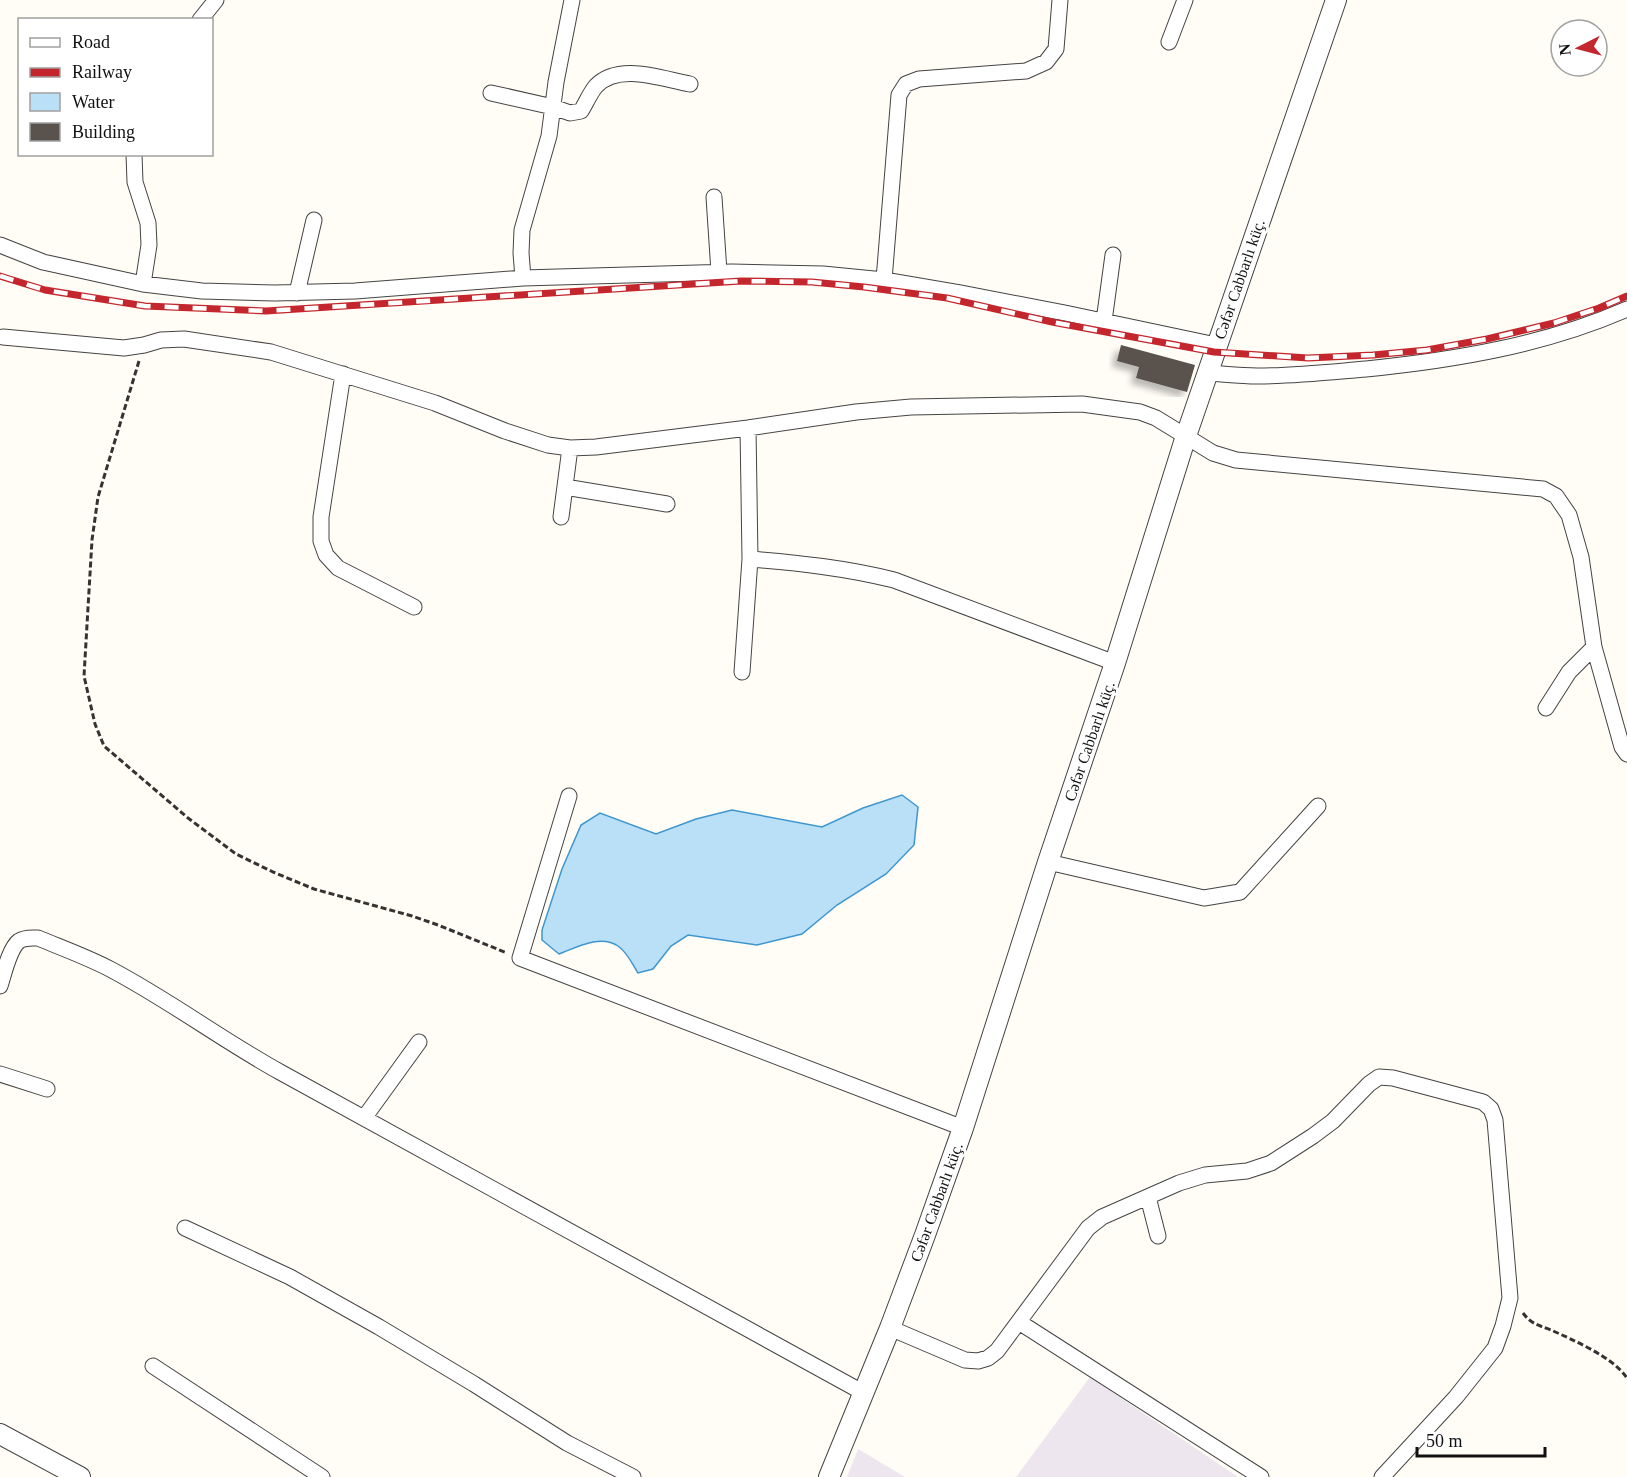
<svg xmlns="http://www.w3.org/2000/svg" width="1627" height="1477" font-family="'Times New Roman',serif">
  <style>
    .industrial { fill: #eee6ef }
    .water { fill: #b9e0f7; stroke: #3f96cf; stroke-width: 1.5 }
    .building { fill: #5a524d; filter: url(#shadow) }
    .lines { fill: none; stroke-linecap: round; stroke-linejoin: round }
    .minor-casing { stroke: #444; stroke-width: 17 }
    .tertiary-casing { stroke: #444; stroke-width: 22 }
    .path { stroke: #333; stroke-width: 3; stroke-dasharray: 6 3; stroke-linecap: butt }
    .minor { stroke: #fff; stroke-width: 15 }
    .tertiary { stroke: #fff; stroke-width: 20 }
    .rail-casing { stroke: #c4262e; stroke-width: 7 }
    .rail { stroke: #fff; stroke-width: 4.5; stroke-dasharray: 14; stroke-linecap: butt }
    .labels { text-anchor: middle; stroke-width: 6; stroke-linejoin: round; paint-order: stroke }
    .street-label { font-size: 16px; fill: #111; stroke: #fff }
  </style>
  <defs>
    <filter id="shadow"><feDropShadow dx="-5.5" dy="5.5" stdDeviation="3" flood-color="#0004"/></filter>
  </defs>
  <rect width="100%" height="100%" fill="#fffdf5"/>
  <!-- industrial -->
  <path class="industrial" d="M1090,1377L1238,1477H1016Z
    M858,1449L905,1477H847Z"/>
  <!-- water -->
  <path class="water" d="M902,795L918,807L914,845L886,874L837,905L802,934L757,945L688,935L671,946L653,969L638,973C632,964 628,953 618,946C601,934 577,947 559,954L542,940V930L562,869L581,825L600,813L656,834L696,819L732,810L822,827L863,808Z"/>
  <!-- building -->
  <path class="building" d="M1121,345L1195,365L1187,392L1136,378L1139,367L1117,361Z"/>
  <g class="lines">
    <!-- minor casing -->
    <g class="minor-casing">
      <path id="minor" d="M200,20L216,0
        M1169,42L1185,0
        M491,93L553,107L570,113L581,111C586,103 590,93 596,86C619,62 662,79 690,84
        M134,154L135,182L148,223L149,245L143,284
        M714,197L719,272
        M0,245L43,262L143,284L202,291L275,293L355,291L523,278L732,272L823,274L884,280L960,293L1065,313L1216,345
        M523,278L521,253L522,230L549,136L556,82L572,0
        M884,280L899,95L906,84L919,79L1026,71L1046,62L1056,49L1060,0
        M297,293L314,220
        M1104,321L1113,255
        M3,337L124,348L144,345L161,340L184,339L271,352L435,403L505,431L548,445L570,448L596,447L748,428L856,412L911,407L1082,404L1140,412L1156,418L1213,453L1236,460L1543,489L1556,496L1569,515L1581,557L1594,647L1622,747L1627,754
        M1207,373C1224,374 1241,376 1257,376C1294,376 1330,372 1366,369C1455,360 1545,345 1627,309
        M343,374L321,517V541L326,555L338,568L414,607
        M565,487L667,504
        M561,517L570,448
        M750,559C799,563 846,568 894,580L1115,663
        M742,672L750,559L748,428
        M1546,708L1569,672L1594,647
        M569,796L520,958L963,1128
        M1048,862L1204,898L1240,892L1318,806
        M0,986C4,974 9,949 19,941C25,937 32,938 38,938C62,948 87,957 110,969C169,1000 222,1040 280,1072L864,1393
        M0,1074L47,1089
        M364,1118L419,1042
        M1148,1197L1158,1236
        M185,1228L290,1277L379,1327L474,1384L567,1443L633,1477
        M1019,1322L1261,1477
        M890,1328L965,1360L978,1361L988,1358L997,1351L1088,1228L1102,1217L1179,1183L1205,1175L1247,1171L1271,1163L1313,1136L1333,1121L1369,1084L1379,1077L1393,1078L1483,1102L1491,1109L1495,1120L1510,1298L1503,1326L1495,1348L1456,1397L1382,1477
        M153,1366L322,1477"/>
    </g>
    <!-- tertiary casing -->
    <g class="tertiary-casing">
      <path id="tertiary" d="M0,1434L80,1477
        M829,1477L890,1328L925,1235L963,1128L1048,862L1115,663L1186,436L1336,0"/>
    </g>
    <!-- path -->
    <path class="path" d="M139,361L98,497L92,540L84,676L95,724L104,746L188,818L236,854L273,872L314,889L412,916L438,925L507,953
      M1523,1313C1531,1324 1538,1325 1551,1330C1573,1340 1613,1357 1627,1378"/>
    <!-- minor -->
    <use href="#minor" class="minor"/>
    <!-- tertiary -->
    <use href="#tertiary" class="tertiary"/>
    <!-- rail casing -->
    <g class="rail-casing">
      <path id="rail" d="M0,276L45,290L145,306L266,311L741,281L812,282L864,287L947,298L1052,322L1214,352L1308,358L1373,355L1427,350L1487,339L1554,323L1599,308L1627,296"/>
    </g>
    <!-- rail -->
    <use href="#rail" class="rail"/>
  </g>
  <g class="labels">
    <!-- street labels -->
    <g class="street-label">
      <text transform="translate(1239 279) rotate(-71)" y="6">Cəfər Cabbarlı küç.</text>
      <text transform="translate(1089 741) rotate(-71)" y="6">Cəfər Cabbarlı küç.</text>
      <text transform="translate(936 1202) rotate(-70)" y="6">Cəfər Cabbarlı küç.</text>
    </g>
  </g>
  <!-- legend -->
  <rect x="18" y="18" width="195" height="138" fill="#ffffff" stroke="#a0a0a0" stroke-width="1.5"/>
  <rect x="30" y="38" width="30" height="9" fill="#ffffff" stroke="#a0a0a0" stroke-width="1.5"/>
  <text x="72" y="48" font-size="18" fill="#111111">Road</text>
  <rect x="30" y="68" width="30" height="9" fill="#c4262e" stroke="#a0a0a0" stroke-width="1.5"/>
  <text x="72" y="78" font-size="18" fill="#111111">Railway</text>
  <rect x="30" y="93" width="30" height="18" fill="#b9e0f7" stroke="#a0a0a0" stroke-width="1.5"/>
  <text x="72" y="108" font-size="18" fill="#111111">Water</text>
  <rect x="30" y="123" width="30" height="18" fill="#5a524d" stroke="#a0a0a0" stroke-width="1.5"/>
  <text x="72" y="138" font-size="18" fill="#111111">Building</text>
  <!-- north arrow -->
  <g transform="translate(1579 48) rotate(264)"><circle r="28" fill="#ffffff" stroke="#a0a0a0" stroke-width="1.5"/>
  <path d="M0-4.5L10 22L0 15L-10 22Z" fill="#c4262e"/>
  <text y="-9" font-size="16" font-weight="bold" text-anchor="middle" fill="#111111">N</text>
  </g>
  <!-- scale -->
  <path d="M1417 1447v9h128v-9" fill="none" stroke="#111111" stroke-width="3"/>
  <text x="1426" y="1447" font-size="18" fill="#111111" stroke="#ffffff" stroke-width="4.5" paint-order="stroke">50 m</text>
</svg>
